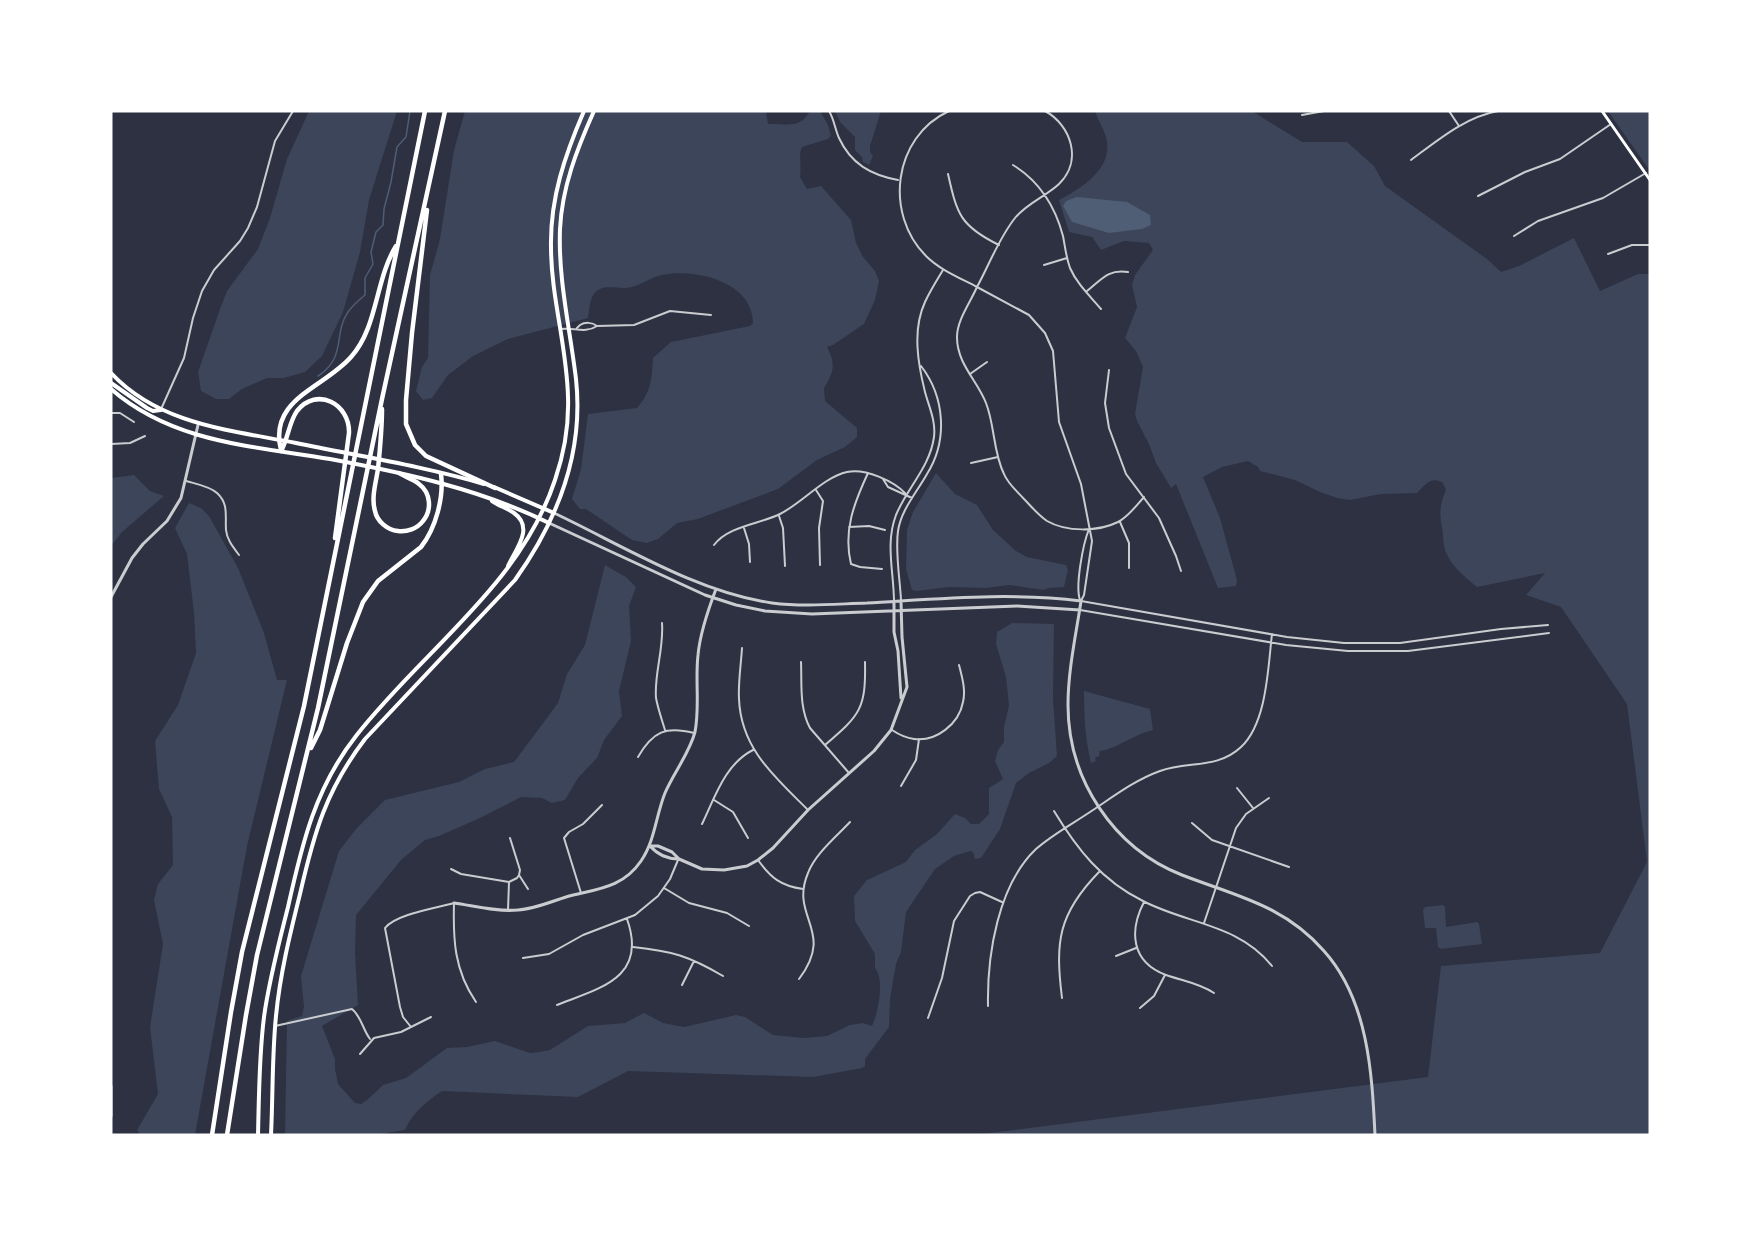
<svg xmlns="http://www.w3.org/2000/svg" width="1761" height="1246" font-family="Georgia,serif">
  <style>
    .green { fill: #3c4559 }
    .water { fill: #4f5d75 }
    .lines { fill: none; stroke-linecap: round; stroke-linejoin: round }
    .stream { stroke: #4f5d75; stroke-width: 1.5 }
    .minor { stroke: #caccd0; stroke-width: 2 }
    .tertiary { stroke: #caccd0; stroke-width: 3 }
    .secondary { stroke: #fff; stroke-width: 3 }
    .primary { stroke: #fff; stroke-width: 4 }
    .motorway { stroke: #fff; stroke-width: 4.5 }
  </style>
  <rect width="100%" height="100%" fill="#2d3142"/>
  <!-- green -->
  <path class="green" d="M309,111H397L369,200L360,252L343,312L322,356L305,372L284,378H267L242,389L229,399H216L201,391L198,372L220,309L227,291L258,249L270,218L287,159Z
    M465,111H766L768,124C787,123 799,130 810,111H820L828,125L831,136L828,139L802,147C798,156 802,167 800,177L807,189L821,186L851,220L856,243L863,257L875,271L879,281L875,300L864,324L833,345L827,347C836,364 834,372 824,388L825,401L857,428V437L845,447L817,460L778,489L698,519L677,523L658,539L647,543L632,540L586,509H580L572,499L581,469L588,414L637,408C651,393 652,378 653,358L671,342L750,326L753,323C753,282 696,268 662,275C652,277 642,284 632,287C622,290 609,285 600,289C589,294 590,308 588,318L508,339L473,356L448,375L432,398L423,400L416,391L422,367L428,358L430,275L440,239L454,150Z
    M835,111H881L870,146V152L873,156L869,165L863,162L862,157L855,150V137L840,122Z
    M1095,111H1252L1302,142H1347L1374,166L1385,186L1487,259L1501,272L1519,266L1574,238L1600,291L1638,274H1650V1135H974L1428,1077L1441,966L1600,953L1647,862L1627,704L1561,607L1526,595L1545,573L1477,587C1464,576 1448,564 1444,546C1443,540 1443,533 1442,527C1439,512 1440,504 1446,490L1443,483C1431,476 1426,484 1417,493L1381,494L1350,500L1337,498L1320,492L1295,480L1260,471L1258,467L1248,461L1222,467L1203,477L1220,518L1237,580L1236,586L1218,588L1176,484L1171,488L1156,463L1149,444L1137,421L1135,414L1143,367L1136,351L1125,338L1137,307L1132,285L1135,275L1153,250L1149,243L1124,241L1101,250L1092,237L1069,232L1059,200C1080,189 1111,170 1107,142C1106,132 1098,121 1095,111Z
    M1608,111H1650V171Z
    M936,473L955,494L977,505L993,530L1016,551L1027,557L1066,565L1068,570L1064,587L1049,588L1043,590L1009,585L986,588L949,587L917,591L912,590L906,569L907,530L913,512Z
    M134,475L150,491L164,496L122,532L111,546V478Z
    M189,503L201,508L209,516L238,568L264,633L277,680H287L247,846L195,1135H141L137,1130L158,1094L150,1027L163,944L154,900L158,884L173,865L172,817L159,789L155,741L178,705L196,653L194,613L187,554L175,528Z
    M605,565L626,577L636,587L629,606L631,641L619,691L622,716L604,740L597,758L578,778L565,800L552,803L542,798L521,797L480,818L439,836L425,840L401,860L356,915L355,953L358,1005L322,1026L335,1059V1069L338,1084L355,1103L361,1104L367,1100L383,1085L406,1078L447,1048L467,1047L495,1041L530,1053L539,1052L550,1050L588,1026L625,1023L644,1013L663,1023L684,1027L736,1015L745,1017L773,1035L803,1038L827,1036L850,1025L863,1023L872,1026C878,1014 885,979 875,968V954L855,921L854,896L867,880L906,862L915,850L937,834L955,814L965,818L971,824H979L989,814V788L1003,779L995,761L998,750L1004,742V727L1009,706L1006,677L996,644L997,632L1012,623L1054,624L1053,698L1057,756L1049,763L1029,773L1016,783L1000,829L981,858L975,859L973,852L970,851L954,856L935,869L906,912L901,952L896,964L890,999L889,1027L865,1059V1066L862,1068L813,1077L628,1071L578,1097L442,1091C426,1102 413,1112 405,1130L373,1135H285L287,1021L302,1016L304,1007L301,976L339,851L356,829L385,800L459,782L485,769L514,762L558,703L567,674L585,645Z
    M1084,691L1150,709L1153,730C1134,734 1117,749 1100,751L1099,756L1095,758L1096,761L1091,763C1085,737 1084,717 1084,691Z
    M1443,905L1445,907L1446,927L1477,922L1479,924L1482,944L1441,949L1438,947L1436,928H1425L1423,910L1425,907Z"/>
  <!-- water -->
  <path class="water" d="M1077,197L1127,202L1150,215L1151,225L1142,229L1109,233L1072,222L1063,206L1066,201Z"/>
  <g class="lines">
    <!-- stream -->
    <path class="stream" d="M318,376C347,357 333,334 348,312C352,306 359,300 365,295V278L373,264L371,252L376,232L383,225L384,209L391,182L397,147L406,137L410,111"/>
    <!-- minor -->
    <path class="minor" d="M829,111C834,119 835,129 839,138C851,164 871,175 898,180
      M949,111C893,137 884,214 926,256C940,270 960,278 977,287C989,265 999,238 1015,218C1027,203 1045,197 1059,184C1083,161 1071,125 1045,111
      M1449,111L1459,126
      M1302,115L1324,111
      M1411,160C1438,140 1465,117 1498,111
      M1013,165C1039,181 1055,206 1063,236C1065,246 1066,257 1070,268C1077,284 1090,296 1101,309
      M948,174C957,214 960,226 999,245
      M1478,196L1525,172L1560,159L1611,124
      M1514,236L1538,221L1603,198L1646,173
      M1608,254L1632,245H1650
      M1044,265L1067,258
      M1087,291C1102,279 1108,269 1128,272
      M577,328L580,325C585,322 592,322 597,326L634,325L670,311L711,315
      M560,329C574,327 585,334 597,326
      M1109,370L1105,403L1109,428L1126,474L1159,518L1176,556L1181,571
      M970,374L987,362
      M162,407L184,358L193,318L202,291L214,270L240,241L248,228L257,207L275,141L293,111
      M111,413H120L134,422
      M111,444L130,443L145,436
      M971,463L998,457
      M868,473C854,503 843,531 851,564L860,567L882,569
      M883,479L888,487L912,498
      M186,481C196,484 209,486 217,493C229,504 225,516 226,530C227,540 233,547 239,555
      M816,490L823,501L819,528L820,565
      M779,516L783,528L785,566
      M1120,522L1129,543V568
      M849,527L869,526L885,530
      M744,528L749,544L750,562
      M714,545C728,526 760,524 780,514C802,503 824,477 847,472C865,468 894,481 906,494
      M901,600C900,579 895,552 898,531C901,510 917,492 927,474C948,441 945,397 921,366
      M1080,600C1075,586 1083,544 1089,529
      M1081,601L1084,595L1092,541L1081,484L1059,422L1053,351L1045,333L1029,315L977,287C970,303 957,320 957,337C957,364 977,380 986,403C995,426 993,452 1004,474C1008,484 1017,491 1024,499C1031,506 1038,515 1047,521C1066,532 1098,532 1118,522C1128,517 1136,506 1144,497
      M1081,601L1287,637L1344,643H1400L1501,629L1548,625
      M894,602C894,572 885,544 896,515C907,488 930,467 934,437C936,421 929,407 925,392C918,364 912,330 925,302C930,291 937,280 943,270
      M1080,610L1286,645L1348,651H1408L1549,633
      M662,623C664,649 654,674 656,698C658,709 662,720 665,730
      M742,648C741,665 738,683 739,699C741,749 775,777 808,810
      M801,662C802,684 799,707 810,728L849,773
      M892,730C898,734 906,738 914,739C936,742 959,724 963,702C966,690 962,677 959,665
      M825,745C860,715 866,709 865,662
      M638,757C653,731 666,726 694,733
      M901,786L916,760L919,739
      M1237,788L1253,808
      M714,800L733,812L748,838
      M1054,811C1077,849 1102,881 1143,901C1187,924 1239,924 1272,966
      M1192,823L1212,840L1289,867
      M702,824C715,797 725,764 753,750
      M510,838L520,870L519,875
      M758,860C771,878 781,886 803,889
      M451,869L461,874L509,882
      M664,888L689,903L727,913L749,926
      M581,893L564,838L569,832L583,824L602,805
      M1144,902C1129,931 1131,962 1166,975C1183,981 1199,983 1214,993
      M508,910L509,882L517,878L519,875L528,889
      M1204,923L1236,828L1246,814L1269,798
      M633,947C672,951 689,956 723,976
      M1116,956L1136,948
      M523,958L549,954L583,935L635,915L658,896L670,879L678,860
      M799,979C836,930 789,918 808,873C815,854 836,837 850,822
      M682,985L694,961
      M1062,998C1055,942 1058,914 1099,872
      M557,1005C600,988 648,978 627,919
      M988,1006C987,955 998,885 1036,849C1053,834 1074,823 1093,810C1114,796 1135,780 1160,771C1188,761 1218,769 1241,747C1267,723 1268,667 1272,634
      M1140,1008L1154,996L1165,975
      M928,1018L942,978L954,921L970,896L975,893L980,892L1002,902
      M275,1026L352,1009C361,1016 363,1030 370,1039
      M411,1027L403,1017L400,1007L385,928C396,914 437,908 454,903C453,939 454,970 476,1002
      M360,1054L374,1038L401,1032L431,1017"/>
    <!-- tertiary -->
    <path class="tertiary" d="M554,513C622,545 696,592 772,603C804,607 835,604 867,603C938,599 1010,592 1081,601C1076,635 1068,670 1068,705C1068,779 1113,848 1182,875C1236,896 1284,905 1324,951C1368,1000 1372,1072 1375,1135
      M549,523L705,595L736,605L765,611L812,614L1017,606L1080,610
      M111,597L132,558L143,544L167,521L181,498L198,425
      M894,602V632L898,651L901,698
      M650,846H658L672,852L679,859L702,869L724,870L747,866L758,860L773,848L808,810L874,751L891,730L907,687L902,637L901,601
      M650,846C658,855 667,859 679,859
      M454,903C475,906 497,912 518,910C534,909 550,902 566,897C595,889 622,889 641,861C655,841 656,815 665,793C674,772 689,754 695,732C700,706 695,681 698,655C700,633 708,610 716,589
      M111,1086V1116"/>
    <!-- secondary -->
    <path class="secondary" d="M1602,111L1650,180"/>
    <!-- primary -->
    <path class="primary" d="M111,373C160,425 230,430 296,443C358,456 423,466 484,484
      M111,383L147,408L153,411L161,410
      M111,389C173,443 253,446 330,459C405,473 480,489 549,523
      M494,487L554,513
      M492,501C499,506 507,508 514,513C535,528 515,550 508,566
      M258,1135C259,1096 259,1056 264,1017C269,980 279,943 288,907C302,844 315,788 356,736C422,651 520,586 555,480C564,454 569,425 568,397C567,347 551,297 551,247C550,198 565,155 584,111
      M271,1135C273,1095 272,1055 276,1016C280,974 290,934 300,894C314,833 326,790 365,739L515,580C557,521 584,452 576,379C570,329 558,279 560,229C562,187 577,149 594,111"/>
    <!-- motorway -->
    <path class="motorway" d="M427,210L412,333L406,400V424L415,445L426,456L495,488
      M382,409C382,430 380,449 378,469C376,482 371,498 375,511C377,521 387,530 398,531C407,532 417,529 423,521C432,510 431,493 419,484C413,479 405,477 399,473
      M281,450C268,399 324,388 351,357C378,327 375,280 396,246
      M281,451C288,439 289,422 297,411C317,386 350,404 349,433L335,538
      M311,748L320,730L347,643L363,602L378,581L421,547C436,528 444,497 441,474
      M212,1135L231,1012L242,952L304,706L425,111
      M227,1135L246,1015L257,955L318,708L382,399L445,111"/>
  </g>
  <!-- border -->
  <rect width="1761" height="1246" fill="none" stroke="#ffffff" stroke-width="225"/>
</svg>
